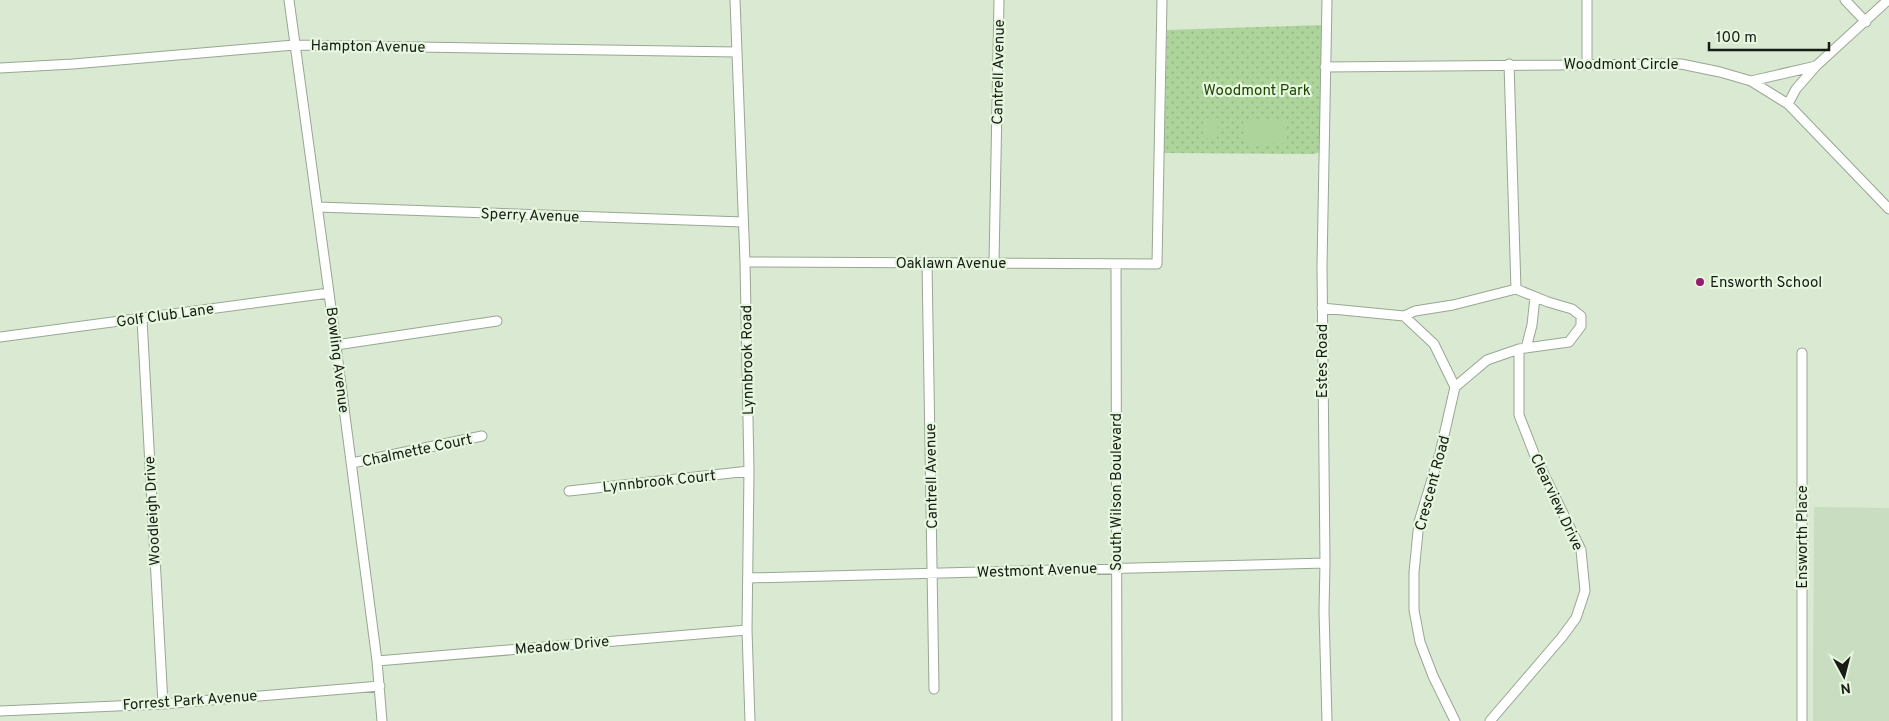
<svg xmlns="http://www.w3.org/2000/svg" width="1889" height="721" font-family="Overpass,sans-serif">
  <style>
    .built { fill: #c9ddc0 }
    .park { fill: url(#park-dots) }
    .garden { fill: #add49b }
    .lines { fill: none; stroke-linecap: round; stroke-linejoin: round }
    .minor-casing { stroke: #98a792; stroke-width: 11 }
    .minor { stroke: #fff; stroke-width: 9 }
    .poi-dot { fill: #99196f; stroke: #e6f6df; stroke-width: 2 }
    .labels { text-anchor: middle; stroke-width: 4.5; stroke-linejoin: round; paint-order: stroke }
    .street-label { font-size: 15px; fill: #171d15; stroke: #e6f6df }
    .park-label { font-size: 15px; fill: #1d4600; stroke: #e6f6df }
    .poi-label { font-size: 15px; fill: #171d15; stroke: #e6f6df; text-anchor: start }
  </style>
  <defs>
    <pattern id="park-dots" width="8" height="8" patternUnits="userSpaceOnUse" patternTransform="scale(1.25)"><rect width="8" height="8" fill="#add49b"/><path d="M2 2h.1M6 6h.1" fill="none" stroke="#94b685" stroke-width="1.8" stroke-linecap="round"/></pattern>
  </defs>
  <rect width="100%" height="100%" fill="#d9e9d2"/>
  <!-- built -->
  <path class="built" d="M1814,507L1889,508V721H1813Z"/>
  <!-- park -->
  <path class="park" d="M1322,25L1320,152L1314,154L1164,153L1167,30Z"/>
  <!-- garden -->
  <path class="garden" d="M1203,118H1218L1217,138H1203Z
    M1243,121H1287V143L1244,144Z"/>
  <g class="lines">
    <!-- minor casing -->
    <g class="minor-casing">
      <path id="minor" d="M289,0L329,293L377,661L382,721
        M735,0L745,262L749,471L747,630L750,721
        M1327,0L1322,266L1325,563L1324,611L1327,721
        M1845,0L1866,22
        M1509,64L1516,289
        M1587,64V0
        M1325,67L1681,64L1720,72L1751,81L1816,66L1888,0
        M0,68L73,64L294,45L737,52
        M1751,81L1788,104L1889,209
        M1788,104L1796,89L1816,66
        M318,207L743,222
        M745,262L1157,264L1162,0
        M927,263L934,689
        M994,263L999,0
        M1116,264L1117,721
        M1322,308L1404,316L1434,344L1455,387L1440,453L1419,522L1414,572V610L1420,642L1433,676L1455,721
        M1404,316L1415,311L1453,305L1516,289
        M142,319L163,704
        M0,337L329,293
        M336,345L497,321
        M1526,348L1532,325L1535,297
        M1802,353V721
        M1455,387L1487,360L1519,349L1569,342L1581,326V316L1572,309L1548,302L1516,289
        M352,463L482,436
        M569,491L749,471
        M748,578L1325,563
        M377,661L747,630
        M0,711L163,704L380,686
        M1490,721L1562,637L1576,618L1585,591L1581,550L1535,456L1519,415V349"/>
    </g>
    <!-- minor -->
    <use href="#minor" class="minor"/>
  </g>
  <!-- markers -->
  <circle class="poi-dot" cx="1700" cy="282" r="5"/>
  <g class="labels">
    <!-- street labels -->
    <g class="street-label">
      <text transform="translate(368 46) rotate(1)" y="5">Hampton Avenue</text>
      <text x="1621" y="69">Woodmont Circle</text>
      <text transform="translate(998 72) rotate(-89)" y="5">Cantrell Avenue</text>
      <text transform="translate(530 215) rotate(2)" y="5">Sperry Avenue</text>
      <text x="951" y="268">Oaklawn Avenue</text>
      <text transform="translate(165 315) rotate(-8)" y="5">Golf Club Lane</text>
      <text transform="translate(338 360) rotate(83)" y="5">Bowling Avenue</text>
      <text transform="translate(747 360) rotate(-91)" y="5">Lynnbrook Road</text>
      <text transform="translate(1322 361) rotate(-90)" y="5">Estes Road</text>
      <text transform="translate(417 450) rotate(-12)" y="5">Chalmette Court</text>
      <text transform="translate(931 476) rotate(-91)" y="5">Cantrell Avenue</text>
      <text transform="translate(659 481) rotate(-6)" y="5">Lynnbrook Court</text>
      <text transform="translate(1432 483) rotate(-75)" y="5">Crescent Road</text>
      <text transform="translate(1116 492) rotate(-90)" y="5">South Wilson Boulevard</text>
      <text transform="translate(1557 502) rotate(65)" y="5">Clearview Drive</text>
      <text transform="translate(152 511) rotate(-93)" y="5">Woodleigh Drive</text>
      <text transform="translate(1802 537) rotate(-90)" y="5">Ensworth Place</text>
      <text transform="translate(1037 570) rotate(-2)" y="5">Westmont Avenue</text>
      <text transform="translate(562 645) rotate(-5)" y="5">Meadow Drive</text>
      <text transform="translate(190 700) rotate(-4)" y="5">Forrest Park Avenue</text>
    </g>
    <!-- park labels -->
    <g class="park-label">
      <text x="1257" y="95">Woodmont Park</text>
    </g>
    <!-- poi labels -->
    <g class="poi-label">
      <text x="1710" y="287">Ensworth School</text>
    </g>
  </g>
  <!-- north arrow -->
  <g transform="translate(1844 676) rotate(173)" stroke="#e6f6df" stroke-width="4" paint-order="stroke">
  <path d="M0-4L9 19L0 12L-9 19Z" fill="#171d15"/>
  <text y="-8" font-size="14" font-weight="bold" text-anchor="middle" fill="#171d15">N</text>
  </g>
  <!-- scale -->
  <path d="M1709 42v8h120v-8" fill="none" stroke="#171d15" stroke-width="2.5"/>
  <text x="1716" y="42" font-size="15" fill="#171d15" stroke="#e6f6df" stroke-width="4" paint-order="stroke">100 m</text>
</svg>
